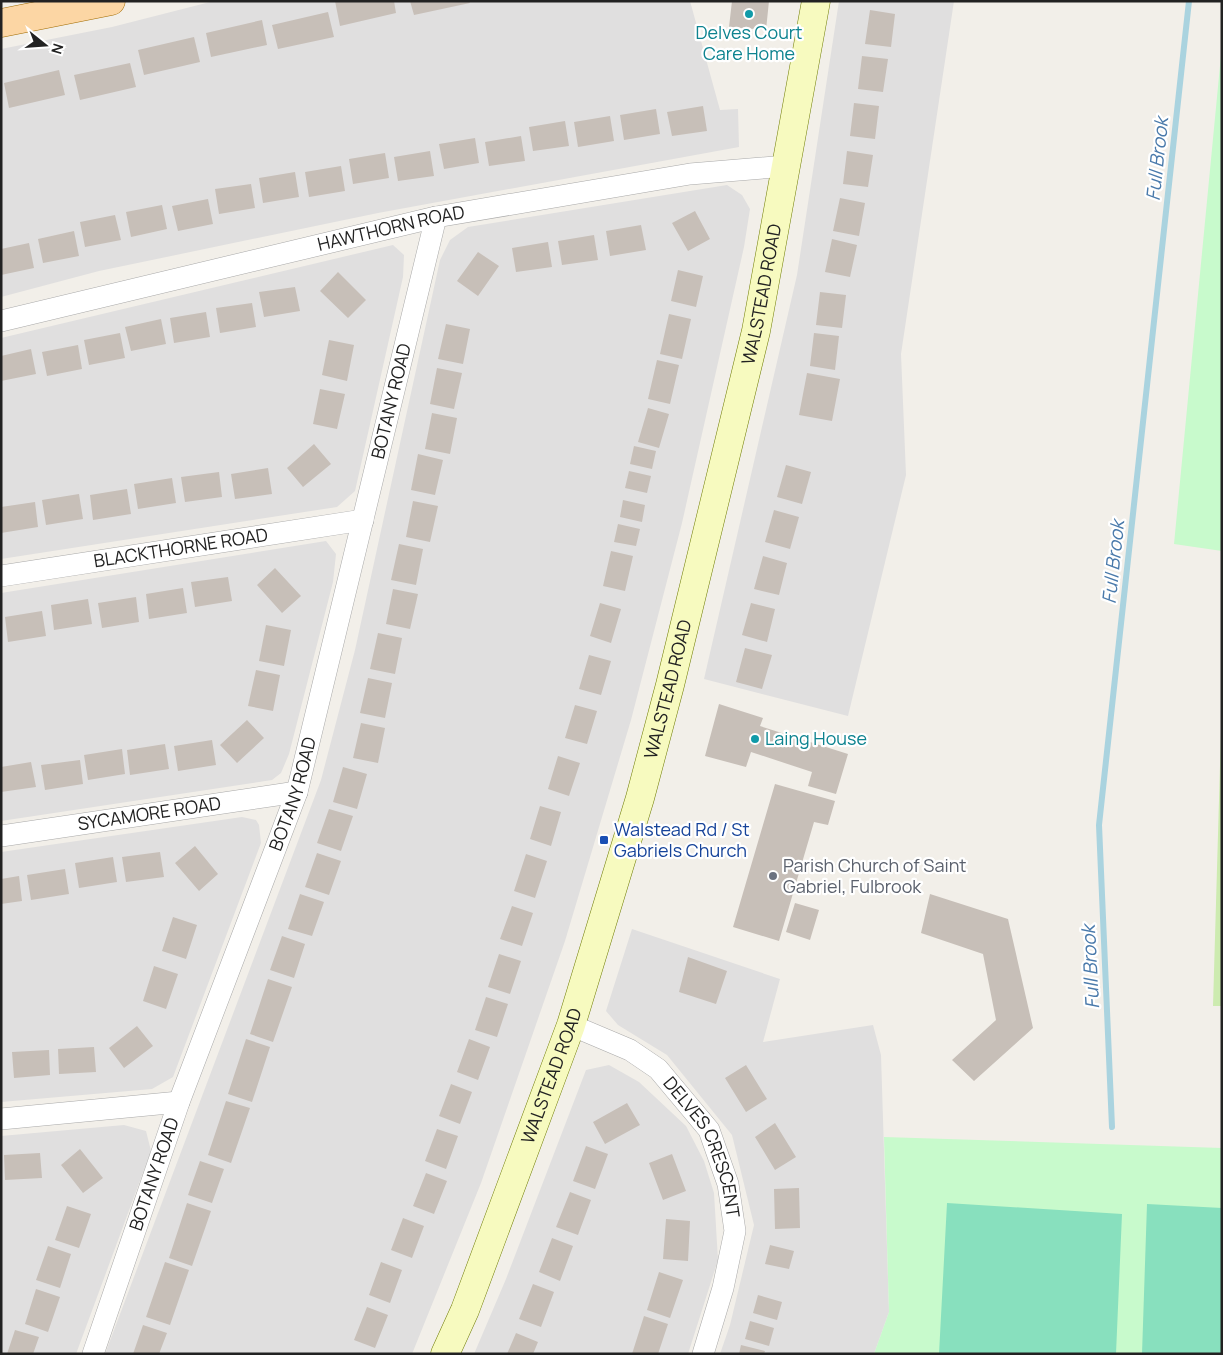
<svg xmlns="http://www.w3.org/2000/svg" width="1223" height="1355" font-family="Manrope,sans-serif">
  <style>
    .residential { fill: #e0dfdf }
    .grass { fill: #cdebb0 }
    .park { fill: #c8facc }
    .pitch { fill: #88e0be }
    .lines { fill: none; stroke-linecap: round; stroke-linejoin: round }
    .stream { stroke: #aad3df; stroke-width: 6 }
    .building { fill: #c7bfb8 }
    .street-casing { stroke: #a9a9a9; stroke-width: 22 }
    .secondary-casing { stroke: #707d05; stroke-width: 29 }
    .primary-casing { stroke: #a06b00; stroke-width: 29 }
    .street { stroke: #fff; stroke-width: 21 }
    .secondary { stroke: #f7fabf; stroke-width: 28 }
    .primary { stroke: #fcd6a4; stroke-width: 28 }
    .culture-dot { fill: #0f9aa8; stroke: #fff; stroke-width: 2 }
    .transit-dot { fill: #1a4fb4; stroke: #fff; stroke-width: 2 }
    .worship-dot { fill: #6b7280; stroke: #fff; stroke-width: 2 }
    .labels { text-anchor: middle; stroke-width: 4.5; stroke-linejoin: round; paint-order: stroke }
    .culture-label { font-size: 18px; fill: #0d838f; stroke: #fff }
    .street-label { font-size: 18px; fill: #222; stroke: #fff }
    .transit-label { font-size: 18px; fill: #164399; stroke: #fff; text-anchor: start }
    .worship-label { font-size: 18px; fill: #5b616d; stroke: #fff; text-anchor: start }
    .water-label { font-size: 19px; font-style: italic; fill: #4a7aab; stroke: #fff }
  </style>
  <rect width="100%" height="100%" fill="#f2efe9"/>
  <!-- residential -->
  <path class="residential" d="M214,1H690L720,110L738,109L739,147L378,213L99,271L1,297V49L112,27Z
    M839,1H954L901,354L906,475L848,716L704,679L797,275Z
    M727,185L742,195L750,209L744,247L682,523L631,720L565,941L481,1183L412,1354H105L321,780L355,650L440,260L450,240L468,227Z
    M393,245L404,255L403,277L355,491L337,507L1,559V338Z
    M326,541L336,554L333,582L289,754L281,773L272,780L1,821V593Z
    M242,817L256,820L259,825L261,843L173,1077L152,1089L1,1102V852Z
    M632,929L780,979L763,1042L873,1025L881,1055L889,1312L874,1354H720L730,1325L754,1225L732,1135L667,1055L618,1025L606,1011Z
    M609,1065L639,1082L686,1126L704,1161L714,1193L718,1260L688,1354H474L506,1279L586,1070Z
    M124,1125L146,1131L151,1151L76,1354H1V1136Z"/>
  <!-- grass -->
  <path class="grass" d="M1222,697V1006H1213Z"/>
  <!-- park -->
  <path class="park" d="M1222,45V551L1174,544Z
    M884,1137L1222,1148V1354H874L889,1312Z"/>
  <!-- pitch -->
  <path class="pitch" d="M947,1203L1122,1214L1116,1354H939Z
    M1147,1204L1222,1208V1354H1142Z"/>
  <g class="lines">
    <!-- stream -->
    <path class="stream" d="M1112,1127L1099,825L1189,1"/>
  </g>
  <!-- building -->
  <path class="building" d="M335,1H394L396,13L340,26Z
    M410,1H469L470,3L414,15Z
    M732,1H769L766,30L729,27Z
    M870,10L895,14L891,47L865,44Z
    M328,12L334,37L278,49L272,25Z
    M262,20L267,45L211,57L206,33Z
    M194,37L200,62L144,75L138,50Z
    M862,56L888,59L883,92L858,89Z
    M130,63L136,87L80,100L74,75Z
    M59,70L65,95L9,108L4,83Z
    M854,103L879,106L875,139L850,136Z
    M703,106L707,131L672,136L667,112Z
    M656,109L660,134L624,140L620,115Z
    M610,116L614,141L578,147L574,122Z
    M565,121L569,146L533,151L529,127Z
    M521,136L525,161L489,166L485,142Z
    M475,138L479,163L444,169L439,144Z
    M430,151L434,176L398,181L394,157Z
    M847,151L873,155L868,187L843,184Z
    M385,153L389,178L353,184L349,159Z
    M341,166L345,191L309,197L305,172Z
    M295,172L299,197L263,203L259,178Z
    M251,184L255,208L219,214L215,189Z
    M840,198L865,203L859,236L833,231Z
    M208,199L213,224L178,231L172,206Z
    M162,205L167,229L131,237L126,212Z
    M695,211L710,239L688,251L672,223Z
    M115,215L121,240L85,247L80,222Z
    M641,225L646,250L610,256L606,231Z
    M74,231L79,256L43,263L38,239Z
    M594,235L598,260L562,265L558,241Z
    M832,239L857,245L850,277L825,272Z
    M548,242L552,267L516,272L512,248Z
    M29,243L34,268L1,275V249Z
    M478,252L499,266L478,296L457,281Z
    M678,270L703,276L696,307L671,301Z
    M338,272L366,300L348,318L320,291Z
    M295,287L300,311L264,317L259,292Z
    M820,292L846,295L842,328L816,325Z
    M252,303L256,327L220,333L216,308Z
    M206,312L210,337L174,343L170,318Z
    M669,314L691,319L682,359L660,354Z
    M161,319L166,344L131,351L125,327Z
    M446,324L470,329L463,364L438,359Z
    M120,333L125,358L89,365L84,340Z
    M814,333L839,336L835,370L810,366Z
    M329,340L354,345L347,381L322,375Z
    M78,345L82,369L47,376L42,352Z
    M31,349L36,374L1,381V356Z
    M657,360L679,365L670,404L648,399Z
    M437,368L462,373L454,409L430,404Z
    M807,373L840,379L832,421L799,415Z
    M320,389L345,394L337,429L313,424Z
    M648,408L669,414L659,448L638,442Z
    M432,413L457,418L450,454L425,449Z
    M314,444L331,464L303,487L287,468Z
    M634,446L656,451L652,469L630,464Z
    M418,454L443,460L435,495L411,490Z
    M786,465L811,472L802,504L777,497Z
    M268,468L272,494L235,499L231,474Z
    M629,471L651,476L647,493L625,488Z
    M219,472L222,497L185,502L181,477Z
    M172,478L176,503L138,509L134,484Z
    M127,489L131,514L93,520L90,495Z
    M79,494L83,519L46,525L42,500Z
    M623,500L645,505L642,522L620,517Z
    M413,501L438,506L430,542L406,537Z
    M35,502L38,527L1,533V507Z
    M774,510L799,517L790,549L765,542Z
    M618,524L640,529L636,546L614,542Z
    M399,544L423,549L416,585L391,580Z
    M611,551L633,556L625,591L603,586Z
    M763,556L787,563L779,595L754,589Z
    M275,568L301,596L282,613L257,585Z
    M228,577L232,601L195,607L191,582Z
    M183,588L187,613L149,619L146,594Z
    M393,589L418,594L410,629L386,624Z
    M136,597L139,622L102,628L98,603Z
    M88,599L92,624L54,630L51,605Z
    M600,603L621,609L611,643L590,636Z
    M751,603L775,609L767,642L742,635Z
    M42,611L46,636L8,642L5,617Z
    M266,625L291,630L284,666L259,661Z
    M378,633L402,638L395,674L370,669Z
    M745,648L772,655L762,689L736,682Z
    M589,655L611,661L601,695L579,689Z
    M256,670L280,675L273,711L248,706Z
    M368,678L392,683L385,718L360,713Z
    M719,704L763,718L760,726L848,754L836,794L808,786L812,772L751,752L746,767L705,756Z
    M575,705L597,711L587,744L565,738Z
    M247,720L264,738L237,763L220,745Z
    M361,723L385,728L378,763L353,758Z
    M212,740L216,765L178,771L174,746Z
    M165,744L169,769L130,775L127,750Z
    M122,749L125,774L88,780L84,755Z
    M558,756L580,763L569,796L548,789Z
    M80,760L83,784L45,790L41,765Z
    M31,762L36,787L1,792V767Z
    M343,767L367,774L357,809L333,802Z
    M775,784L835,801L828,825L814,822L779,941L733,927Z
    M540,806L561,812L551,846L530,839Z
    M329,809L353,816L341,851L317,843Z
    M195,846L218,874L199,891L175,863Z
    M160,852L164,877L126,882L122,857Z
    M317,853L341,861L329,895L305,887Z
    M526,854L547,861L535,898L514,891Z
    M113,857L117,882L79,888L75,863Z
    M65,869L69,894L31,900L27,875Z
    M19,876L22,901L1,904V879Z
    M300,894L324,902L312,936L288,929Z
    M930,894L1008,919L1033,1028L974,1081L952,1060L996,1020L983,954L921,933Z
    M795,903L819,910L810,940L786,932Z
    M512,906L533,913L522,946L500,939Z
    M173,917L197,925L186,959L162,951Z
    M282,936L305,944L294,978L270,970Z
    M499,954L521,961L510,994L488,987Z
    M688,957L727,971L716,1004L679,992Z
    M154,966L178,974L166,1009L143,1001Z
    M268,979L292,987L273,1042L250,1034Z
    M486,997L508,1004L497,1037L475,1030Z
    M137,1026L153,1046L124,1068L109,1048Z
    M246,1039L270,1047L252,1102L228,1094Z
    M469,1039L490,1047L478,1080L457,1072Z
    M94,1047L96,1072L59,1074L58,1049Z
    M49,1050L50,1075L14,1078L12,1052Z
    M746,1065L767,1099L746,1112L725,1078Z
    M451,1084L472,1092L460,1124L439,1116Z
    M226,1101L250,1108L231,1163L208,1155Z
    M627,1103L640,1125L605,1144L593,1122Z
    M775,1123L796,1157L775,1170L755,1137Z
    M437,1129L458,1136L446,1169L425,1161Z
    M586,1146L608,1154L595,1189L573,1181Z
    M80,1149L103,1178L83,1193L61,1165Z
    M40,1153L42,1178L5,1180L4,1155Z
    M672,1154L686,1191L663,1200L649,1163Z
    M200,1161L224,1169L212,1203L188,1195Z
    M426,1173L447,1181L434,1214L413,1206Z
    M799,1188L800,1228L775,1229L774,1189Z
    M570,1192L591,1200L578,1235L556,1227Z
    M187,1203L211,1211L192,1266L169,1258Z
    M67,1206L91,1214L79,1248L55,1240Z
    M403,1218L424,1226L412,1258L391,1250Z
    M666,1219L690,1221L688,1261L663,1259Z
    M552,1238L573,1246L560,1281L539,1272Z
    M770,1245L794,1251L789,1269L765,1264Z
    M48,1246L71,1254L60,1288L36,1280Z
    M165,1262L189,1270L170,1325L146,1317Z
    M381,1262L402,1270L390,1303L369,1295Z
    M659,1272L683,1280L670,1318L647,1310Z
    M533,1284L554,1292L541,1327L519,1319Z
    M36,1289L60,1297L48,1332L25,1324Z
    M758,1295L782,1302L777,1320L753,1313Z
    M367,1307L388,1315L375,1348L354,1340Z
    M644,1316L668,1324L658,1354H632Z
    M750,1321L774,1328L769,1346L745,1339Z
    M143,1325L167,1333L159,1354H133Z
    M15,1330L39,1337L33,1354H7Z
    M516,1333L538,1342L533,1354H507Z
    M741,1345L765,1351L764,1354H739Z"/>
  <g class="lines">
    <!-- street casing -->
    <g class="street-casing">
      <g id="street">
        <path id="s1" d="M1,321L436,217L690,174L787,166"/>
        <path id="s2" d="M1,576L363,520"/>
        <path id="s3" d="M1,836L297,792"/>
        <path id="s4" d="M571,1025L630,1050L658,1069L709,1130L728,1184L735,1231L723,1288L703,1354"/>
        <path d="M1,1119L179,1102"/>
        <path id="s5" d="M93,1354L179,1102L297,792L436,217"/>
      </g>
    </g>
    <!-- secondary casing -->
    <g class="secondary-casing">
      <g id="secondary">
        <path id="s6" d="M445,1354L465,1310L571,1025L640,798L670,685L756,331L816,1"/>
      </g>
    </g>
    <!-- primary casing -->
    <g class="primary-casing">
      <path id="primary" d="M1,23L111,1"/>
    </g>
    <!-- street -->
    <use href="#street" class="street"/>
    <!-- secondary -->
    <use href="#secondary" class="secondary"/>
    <!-- primary -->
    <use href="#primary" class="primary"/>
  </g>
  <!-- markers -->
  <g class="culture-dot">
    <circle cx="749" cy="14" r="5"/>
    <circle cx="755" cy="739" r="5"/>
  </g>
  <rect class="transit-dot" x="599" y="835" width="10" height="10" rx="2.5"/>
  <circle class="worship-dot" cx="773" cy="876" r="5"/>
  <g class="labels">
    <!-- culture labels -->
    <g class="culture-label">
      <text x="749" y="39">Delves Court<tspan x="749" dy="21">Care Home</tspan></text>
      <text x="765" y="745" text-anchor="start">Laing House</text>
    </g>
    <!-- street labels -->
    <g class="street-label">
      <text dy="6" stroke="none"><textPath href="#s1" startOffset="401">HAWTHORN ROAD</textPath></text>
      <text dy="6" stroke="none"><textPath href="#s6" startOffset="1108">WALSTEAD ROAD</textPath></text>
      <text dy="6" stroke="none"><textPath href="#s5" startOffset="1000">BOTANY ROAD</textPath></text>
      <text dy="6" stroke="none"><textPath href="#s2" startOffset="182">BLACKTHORNE ROAD</textPath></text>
      <text dy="6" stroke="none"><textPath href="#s6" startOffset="702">WALSTEAD ROAD</textPath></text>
      <text dy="6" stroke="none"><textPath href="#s5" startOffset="595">BOTANY ROAD</textPath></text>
      <text dy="6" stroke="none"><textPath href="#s3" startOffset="150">SYCAMORE ROAD</textPath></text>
      <text dy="6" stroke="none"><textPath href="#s6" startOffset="298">WALSTEAD ROAD</textPath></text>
      <text dy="6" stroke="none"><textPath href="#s4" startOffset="190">DELVES CRESCENT</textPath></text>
      <text dy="6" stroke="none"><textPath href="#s5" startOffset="190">BOTANY ROAD</textPath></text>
    </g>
    <!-- transit labels -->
    <g class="transit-label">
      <text x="614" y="836">Walstead Rd / St<tspan x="614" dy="21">Gabriels Church</tspan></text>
    </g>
    <!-- worship labels -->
    <g class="worship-label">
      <text x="783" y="872">Parish Church of Saint<tspan x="783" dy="21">Gabriel, Fulbrook</tspan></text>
    </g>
    <!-- water labels -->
    <g class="water-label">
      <text transform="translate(1157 159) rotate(-84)" y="7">Full Brook</text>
      <text transform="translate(1113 562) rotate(-84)" y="7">Full Brook</text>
      <text transform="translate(1090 967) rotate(-93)" y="7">Full Brook</text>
    </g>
  </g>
  <!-- border -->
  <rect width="1223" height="1355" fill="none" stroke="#222222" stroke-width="5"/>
  <!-- north arrow -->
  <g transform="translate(45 45) rotate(107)" stroke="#ffffff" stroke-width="4" paint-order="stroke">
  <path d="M0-4L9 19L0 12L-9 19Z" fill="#222222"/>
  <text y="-8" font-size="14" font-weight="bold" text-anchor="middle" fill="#222222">N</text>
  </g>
</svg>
